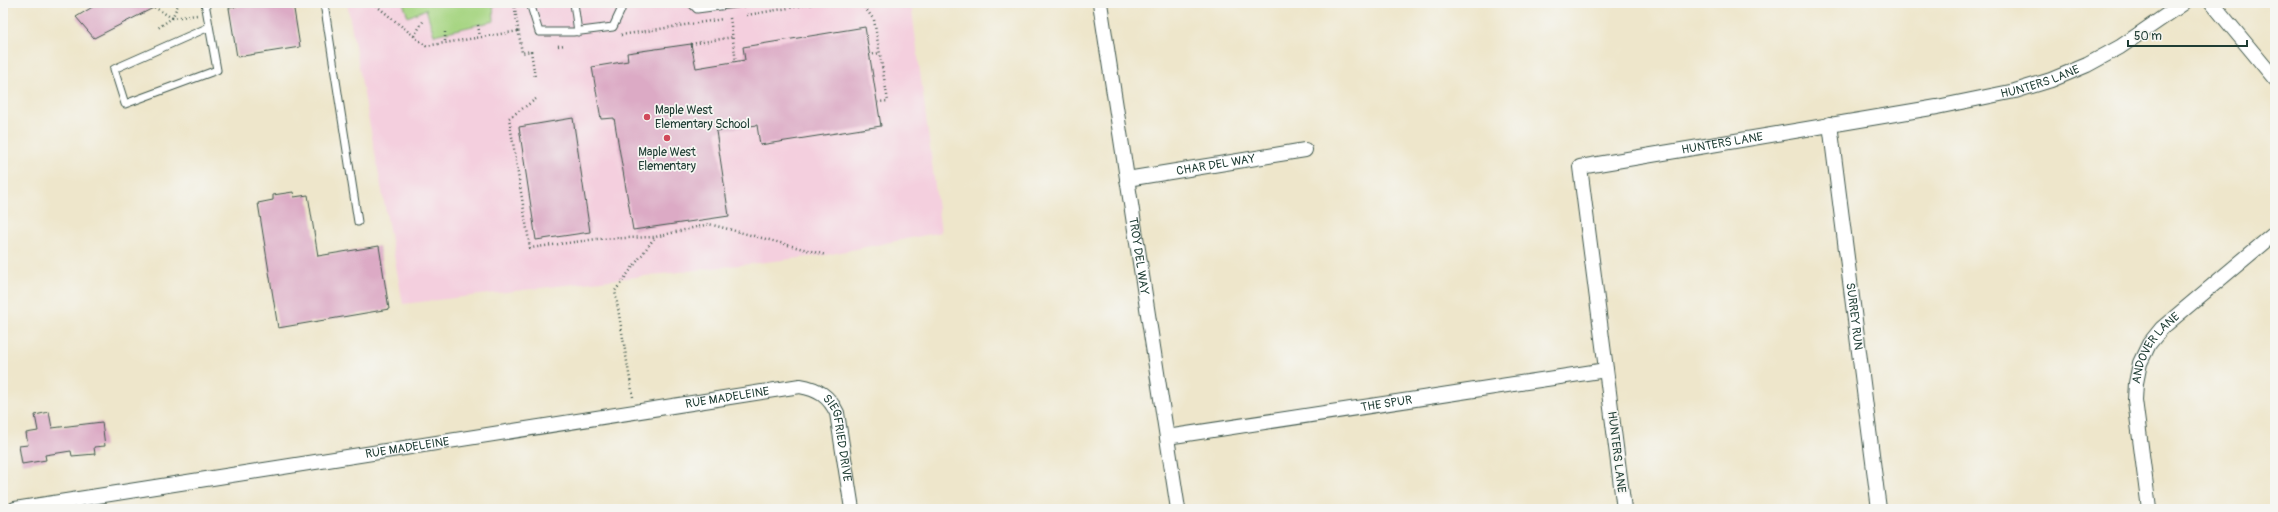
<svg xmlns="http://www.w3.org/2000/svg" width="2278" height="512" font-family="Pangolin,sans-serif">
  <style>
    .built { fill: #f4cfde }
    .green { fill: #a7d583; stroke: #63895c }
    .building { fill: #dcaac5 }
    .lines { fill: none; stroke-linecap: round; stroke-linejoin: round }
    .service-casing { stroke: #3e564b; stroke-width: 9 }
    .minor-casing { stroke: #3e564b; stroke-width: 16 }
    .path { stroke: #3e564b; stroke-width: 2.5; stroke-dasharray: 1 3; stroke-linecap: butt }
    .service { stroke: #fff; stroke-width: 7 }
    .minor { stroke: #fff; stroke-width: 14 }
    .poi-dot { fill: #d1495b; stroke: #f6f6f2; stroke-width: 1.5 }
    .labels { text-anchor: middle; stroke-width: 3.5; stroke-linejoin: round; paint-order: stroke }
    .street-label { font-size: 12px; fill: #1f3d34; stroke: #f6f6f2 }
    .poi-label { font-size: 12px; fill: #1f3d34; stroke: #f6f6f2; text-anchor: start }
  </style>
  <rect width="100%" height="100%" fill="#f6f6f2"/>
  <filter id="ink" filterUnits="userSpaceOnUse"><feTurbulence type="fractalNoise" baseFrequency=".025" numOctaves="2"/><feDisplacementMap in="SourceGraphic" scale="8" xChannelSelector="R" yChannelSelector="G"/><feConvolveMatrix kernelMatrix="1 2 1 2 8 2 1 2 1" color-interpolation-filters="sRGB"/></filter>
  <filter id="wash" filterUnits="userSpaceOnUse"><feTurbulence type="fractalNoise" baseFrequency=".012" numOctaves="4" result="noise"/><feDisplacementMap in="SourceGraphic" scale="16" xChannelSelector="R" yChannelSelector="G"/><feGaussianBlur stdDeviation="0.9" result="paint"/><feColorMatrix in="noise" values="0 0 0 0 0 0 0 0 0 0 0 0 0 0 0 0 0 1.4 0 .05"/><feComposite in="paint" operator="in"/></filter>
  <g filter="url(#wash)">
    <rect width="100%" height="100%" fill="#eee6cb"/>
    <!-- built -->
    <path class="built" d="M347,3H911L941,232L826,255L403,304Z"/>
    <!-- green -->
    <path class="green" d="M403,3H493L494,21L434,35L426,9L408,17Z"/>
    <g id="blocks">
      <!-- building -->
      <path class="building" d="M99,3H163L94,38L76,17Z
        M240,3H293L300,47L237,57L229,8L240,6Z
        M865,27L881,126L760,145L757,125L716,131L729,216L633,230L614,118L601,119L592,67L628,61L627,53L691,44L696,68L745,60L743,47Z
        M573,118L590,232L536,240L519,127Z
        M293,192L294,197L308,195L318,256L379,246L389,309L278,328L258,203L273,200V195Z
        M49,412L52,428L102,422L105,446L94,447L95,454L72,456L71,451L45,455L46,460L22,464L19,446L28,445L26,433L38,431L35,415Z"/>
    </g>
  </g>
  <g filter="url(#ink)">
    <use href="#blocks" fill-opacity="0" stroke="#3e564b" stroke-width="1"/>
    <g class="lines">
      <!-- service casing -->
      <g class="service-casing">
        <path id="service" d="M205,3L217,70L125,104L114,69L209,27
          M324,3L358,222
          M530,3L539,32H573L613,27L621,10L620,3
          M574,3L578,32
          M691,3L697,9L743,3"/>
      </g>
      <!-- minor casing -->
      <g class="minor-casing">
        <g id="minor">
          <path id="s1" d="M1100,3L1178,509"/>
          <path d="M2212,3L2275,79"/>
          <path id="s2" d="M1830,124L1879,509"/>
          <path id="s3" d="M1127,179L1305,150"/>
          <path id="s4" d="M1167,437L1606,370"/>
          <path id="s5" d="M15,509L800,386C818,389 829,396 837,413L852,509"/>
          <path id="s6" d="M1624,509L1580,167L1937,107L2015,91L2051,80L2087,65L2120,47L2184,3"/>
          <path id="s7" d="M2149,509L2135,400L2136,383L2140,363L2149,344L2162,328L2275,233"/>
        </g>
      </g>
      <!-- path -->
      <path class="path" d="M373,3L426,46L519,31
        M514,3L522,53L531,51L535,77
        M858,3L863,5L874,20L888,101L878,102
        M151,5L172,18L158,28
        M747,15L818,3
        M172,18L197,15
        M172,18L178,5
        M730,18L736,62
        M478,25L480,37
        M445,32V43
        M621,35L723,19
        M414,36L424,20
        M691,44L733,37
        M558,46L565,45
        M869,55L880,53
        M536,99L509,118L530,248L597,239L654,237
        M633,397L615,291L655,237L709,224L826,255"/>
      <!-- service -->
      <use href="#service" class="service"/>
      <!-- minor -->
      <use href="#minor" class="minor"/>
    </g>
  </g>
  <!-- markers -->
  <g class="poi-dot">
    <circle cx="647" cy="117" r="4"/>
    <circle cx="667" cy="138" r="4"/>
  </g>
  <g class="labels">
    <!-- street labels -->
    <g class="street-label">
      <text dy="4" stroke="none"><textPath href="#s6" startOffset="813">HUNTERS LANE</textPath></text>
      <text dy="4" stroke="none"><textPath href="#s6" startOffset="489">HUNTERS LANE</textPath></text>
      <text dy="4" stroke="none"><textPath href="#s3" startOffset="90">CHAR DEL WAY</textPath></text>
      <text dy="4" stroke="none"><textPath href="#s1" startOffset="256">TROY DEL WAY</textPath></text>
      <text dy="4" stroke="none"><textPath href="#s2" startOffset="194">SURREY RUN</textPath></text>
      <text dy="4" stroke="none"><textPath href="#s7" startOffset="168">ANDOVER LANE</textPath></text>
      <text dy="4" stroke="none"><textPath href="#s5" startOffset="721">RUE MADELEINE</textPath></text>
      <text dy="4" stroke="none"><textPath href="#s4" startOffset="222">THE SPUR</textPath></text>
      <text dy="4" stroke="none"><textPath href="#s5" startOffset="867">SIEGFRIED DRIVE</textPath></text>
      <text dy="4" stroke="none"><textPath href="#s5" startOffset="397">RUE MADELEINE</textPath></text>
      <text transform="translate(1617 452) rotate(83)" y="4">HUNTERS LANE</text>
    </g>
    <!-- poi labels -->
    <g class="poi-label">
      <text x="655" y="114">Maple West<tspan x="655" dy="14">Elementary School</tspan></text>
      <text x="667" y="156" text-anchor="middle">Maple West<tspan x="667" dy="14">Elementary</tspan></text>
    </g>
  </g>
  <!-- margin -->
  <rect width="2278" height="512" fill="none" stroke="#f6f6f2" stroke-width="16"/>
  <!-- scale -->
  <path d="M2128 40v6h119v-6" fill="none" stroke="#1f3d34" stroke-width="2"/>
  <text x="2134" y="40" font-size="12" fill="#1f3d34" stroke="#f6f6f2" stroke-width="3" paint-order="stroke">50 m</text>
</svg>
